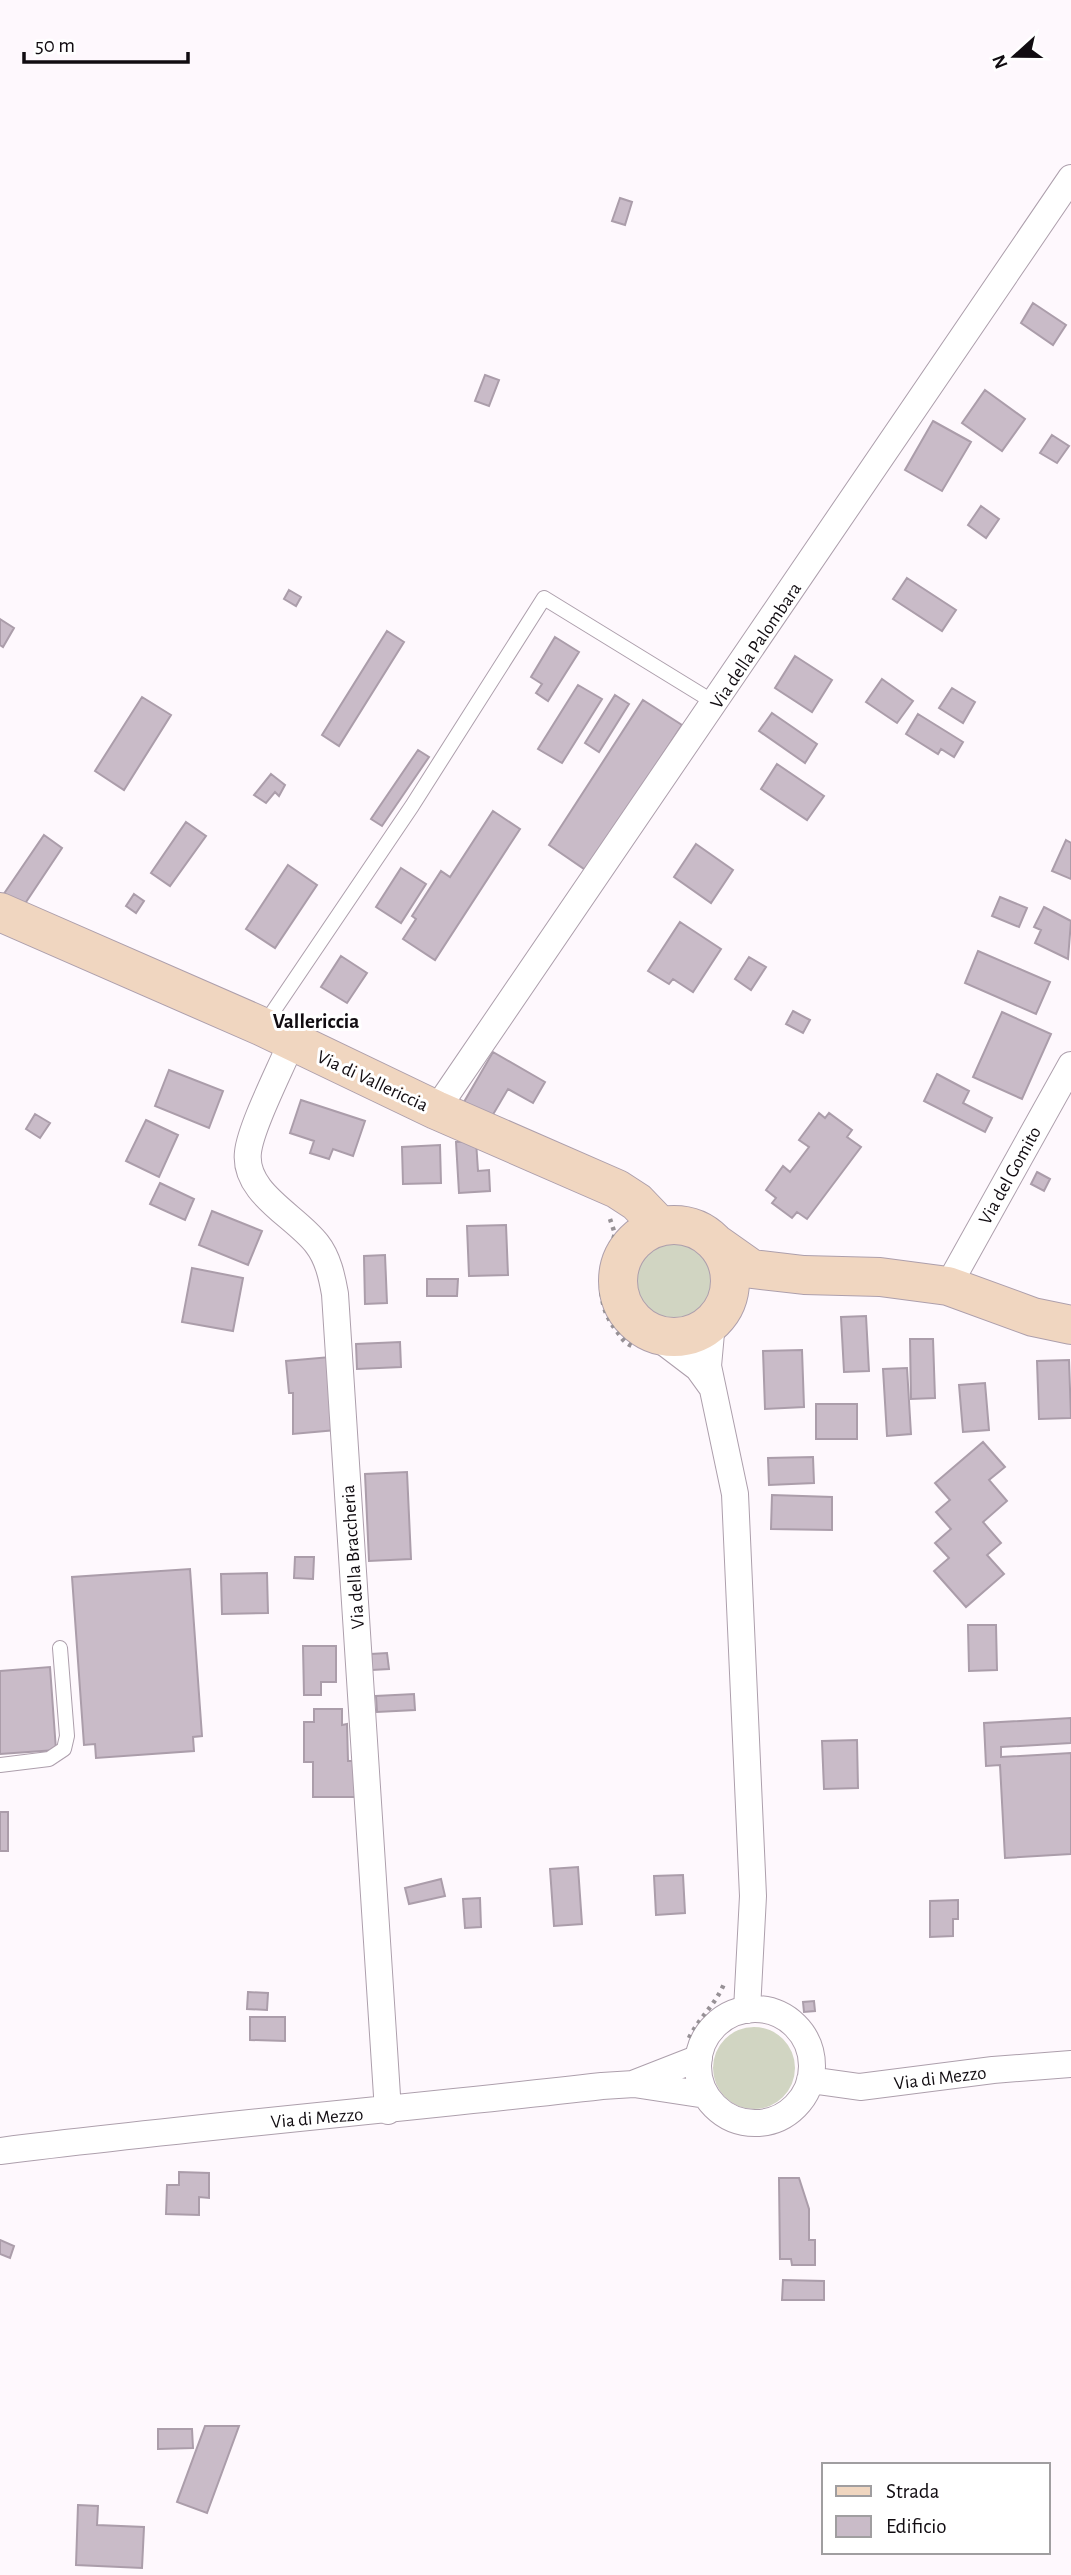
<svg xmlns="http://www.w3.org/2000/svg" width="1071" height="2575" font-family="'Alegreya Sans',sans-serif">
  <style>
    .grass { fill: #d1d5c2 }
    .building { fill: #c9bbc8; stroke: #ab9daa; stroke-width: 2 }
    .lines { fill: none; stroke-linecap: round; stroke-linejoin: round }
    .lane-casing { stroke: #ad9fac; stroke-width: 16 }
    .street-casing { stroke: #ad9fac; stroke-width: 28 }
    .secondary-casing { stroke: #ad9fac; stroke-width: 40 }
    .path { stroke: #979196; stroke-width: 4.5; stroke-dasharray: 3.5 5; stroke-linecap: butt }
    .lane { stroke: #fff; stroke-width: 14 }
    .street { stroke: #fff; stroke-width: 26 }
    .secondary { stroke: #f0d6c0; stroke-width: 38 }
    .labels { text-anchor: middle; stroke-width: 6; stroke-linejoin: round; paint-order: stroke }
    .street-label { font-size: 19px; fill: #110c11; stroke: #fff }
    .neighbourhood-label { font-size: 21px; font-weight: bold; fill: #110c11; stroke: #fff }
  </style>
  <rect width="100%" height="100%" fill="#fef8fd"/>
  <!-- grass -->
  <path class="grass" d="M633 1281a41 41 0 1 1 82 0a41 41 0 1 1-82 0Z
    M713 2068a41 41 0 1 1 82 0a41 41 0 1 1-82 0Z"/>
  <!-- building -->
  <path class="building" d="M620,198L632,202L625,225L612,221Z
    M1033,303L1066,325L1053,345L1021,323Z
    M485,375L499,380L489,406L475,401Z
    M985,390L1025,419L1002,451L962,423Z
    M933,421L971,442L942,491L905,470Z
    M1052,435L1069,446L1057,463L1040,453Z
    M981,506L999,519L986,538L968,525Z
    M907,578L956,610L942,631L893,599Z
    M289,590L301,597L296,606L284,599Z
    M0,619L14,628L3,647L0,645Z
    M387,631L404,642L339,746L322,735Z
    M555,637L579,652L548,701L536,693L542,684L531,677Z
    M795,656L832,680L812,712L775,688Z
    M882,679L913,701L897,723L866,702Z
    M578,685L602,699L562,763L538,749Z
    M952,688L975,702L963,723L939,708Z
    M615,695L629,704L599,752L585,743Z
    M142,697L171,715L124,790L95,771Z
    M643,700L682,725L587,871L549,845Z
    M772,713L817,744L805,763L759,731Z
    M918,714L963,742L954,757L941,749L938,754L906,734Z
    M418,750L429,757L382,826L371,819Z
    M777,764L824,796L807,820L761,789Z
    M271,774L285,785L279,796L275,792L266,803L254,795Z
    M493,811L520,829L435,960L403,939L416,919L412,916L441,871L450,877Z
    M186,822L206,836L170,886L151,873Z
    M44,835L62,848L20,911L1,898Z
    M1066,840L1071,843V879L1052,871Z
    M696,844L733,870L711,903L674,877Z
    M288,865L317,885L275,948L246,929Z
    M401,868L426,884L401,923L376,907Z
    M134,894L144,901L136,913L126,906Z
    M1000,897L1027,908L1019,927L992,916Z
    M1044,907L1071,921L1068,959L1035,943L1041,930L1034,927Z
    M680,922L721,949L693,992L673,979L669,984L648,971Z
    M978,951L1050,982L1036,1014L965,983Z
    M341,956L367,973L347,1003L321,987Z
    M749,957L766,967L751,990L735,979Z
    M793,1011L810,1020L803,1033L786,1024Z
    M1002,1012L1051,1034L1022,1099L973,1077Z
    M493,1052L545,1082L533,1103L508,1089L491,1118L464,1102Z
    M169,1070L223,1091L209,1128L155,1106Z
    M937,1074L969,1091L963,1103L992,1118L985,1132L924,1101Z
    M301,1100L365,1121L353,1156L333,1149L329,1159L310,1153L314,1141L290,1133Z
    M819,1113L825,1118L829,1113L852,1130L847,1137L861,1147L807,1219L797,1212L792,1218L772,1203L776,1198L766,1190L783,1166L790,1172L809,1147L799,1140Z
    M35,1114L50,1123L40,1138L26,1129Z
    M146,1120L178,1135L159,1177L126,1161Z
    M476,1141L478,1171L489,1170L490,1191L459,1193L456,1142Z
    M440,1145L441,1183L403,1184L402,1147Z
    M1037,1172L1050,1179L1044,1191L1031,1184Z
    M160,1183L194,1199L185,1220L150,1204Z
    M212,1211L262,1231L248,1265L199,1245Z
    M506,1225L508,1275L469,1276L467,1226Z
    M385,1255L387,1303L365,1304L364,1256Z
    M192,1268L243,1278L233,1331L182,1322Z
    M427,1279H458L457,1296H427Z
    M866,1316L869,1371L844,1372L841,1317Z
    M910,1339H933L935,1398L911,1399Z
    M400,1342L401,1367L357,1369L356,1344Z
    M802,1350L804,1407L765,1409L763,1351Z
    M330,1357L336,1430L293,1434V1393H289L286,1361Z
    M1069,1360L1071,1418L1039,1419L1037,1361Z
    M907,1368L911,1434L887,1436L883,1369Z
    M985,1383L989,1430L963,1432L959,1385Z
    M816,1404H857V1439H816Z
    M983,1442L1005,1467L989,1480L1007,1501L983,1522L1001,1543L987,1555L1004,1574L966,1607L934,1571L949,1558L935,1543L951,1529L936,1512L950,1500L935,1483Z
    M813,1457L814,1483L769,1485L768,1458Z
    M407,1472L411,1559L369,1561L365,1474Z
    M772,1495L832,1497V1530L771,1529Z
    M295,1557H314L313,1579L294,1578Z
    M190,1569L202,1736L193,1737L194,1751L96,1758L95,1744L84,1745L72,1577Z
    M267,1573L268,1613L222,1614L221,1574Z
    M968,1625H996L997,1670L969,1671Z
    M303,1646H336V1682H321V1695H304Z
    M387,1653L389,1669L372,1670L371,1654Z
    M50,1667L56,1750L0,1754V1671Z
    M414,1694L415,1710L377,1712L376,1696Z
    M314,1709H342V1725L347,1724L348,1761H356V1797H313V1762H304V1722H314Z
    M1071,1718V1743L1001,1747V1757L1071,1753V1854L1005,1858L1000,1765L986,1766L984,1723Z
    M857,1740L858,1788L824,1789L822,1741Z
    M0,1812H8V1851H0Z
    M578,1867L582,1924L554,1926L550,1869Z
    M683,1875L685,1913L656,1915L654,1876Z
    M441,1879L445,1896L409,1904L405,1888Z
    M480,1898L481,1927L465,1928L463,1899Z
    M958,1900V1919H953V1936L930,1937V1901Z
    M248,1992L268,1993L267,2010L247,2009Z
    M814,2001L815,2011L804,2012L803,2002Z
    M250,2017H285V2041L250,2040Z
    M179,2172L209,2173V2198L199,2197V2215L166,2214L167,2185H179Z
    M779,2178H799L809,2209V2240H815V2265H792L791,2259H780Z
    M0,2240L14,2246L10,2258L0,2254Z
    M783,2280L824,2281V2300H782Z
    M205,2426H239L207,2513L177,2502Z
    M158,2429H192L193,2448L158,2449Z
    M78,2505L98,2506L97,2525L144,2527L142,2568L76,2565Z"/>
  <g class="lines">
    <!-- lane casing -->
    <g class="lane-casing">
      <path id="lane" d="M264,1025L412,806L544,598L715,703
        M0,1765L49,1759L64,1749L67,1736L60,1648"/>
    </g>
    <!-- street casing -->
    <g class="street-casing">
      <path id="street" d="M292,1041C281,1068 251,1126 248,1152C243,1193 296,1216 317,1244C328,1258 332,1277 335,1294L388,2111
        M436,1110L1071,178
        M948,1286L1071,1065
        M720,1314L711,1333L708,1366L735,1494L753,1896L747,2010
        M652,1333L698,1368L711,1386
        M698 2066a57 57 0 1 1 114 0a57 57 0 1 1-114 0Z
        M810,2080L860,2087L993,2070L1071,2064
        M635,2083L699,2058
        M0,2151C200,2126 402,2109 602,2086L634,2084L706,2095"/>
    </g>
    <!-- secondary casing -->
    <g class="secondary-casing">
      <path id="secondary" d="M0,912L263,1027L436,1110L617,1189L637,1202L660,1226
        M618 1281a56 56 0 1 1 112 0a56 56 0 1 1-112 0Z
        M718,1245L752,1269L804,1275L880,1277L948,1286L1033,1317L1071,1325"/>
    </g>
    <!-- path -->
    <path class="path" d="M686,1213L705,1219
      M610,1219L615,1234C602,1267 592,1300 616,1330C621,1337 624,1343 632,1346
      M689,2038C699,2018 715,2005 724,1984"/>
    <!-- lane -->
    <use href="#lane" class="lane"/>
    <!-- street -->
    <use href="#street" class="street"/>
    <!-- secondary -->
    <use href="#secondary" class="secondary"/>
  </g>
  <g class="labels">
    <!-- street labels -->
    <g class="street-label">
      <text transform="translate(755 645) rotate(-56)" y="7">Via della Palombara</text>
      <text transform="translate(373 1080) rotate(25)" y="7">Via di Vallericcia</text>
      <text transform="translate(1009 1175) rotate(-61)" y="7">Via del Gomito</text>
      <text transform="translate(352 1557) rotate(-94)" y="7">Via della Braccheria</text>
      <text transform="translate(940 2077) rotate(-7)" y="7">Via di Mezzo</text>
      <text transform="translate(317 2117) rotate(-5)" y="7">Via di Mezzo</text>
    </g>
    <!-- neighbourhood labels -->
    <g class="neighbourhood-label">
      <text x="316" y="1028">Vallericcia</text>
    </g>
  </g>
  <!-- legend -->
  <rect x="822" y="2463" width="228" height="91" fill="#ffffff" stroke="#a09ea0" stroke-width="2"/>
  <rect x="836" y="2486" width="35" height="10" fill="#f0d6c0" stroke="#a09ea0" stroke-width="2"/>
  <text x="886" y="2498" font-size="21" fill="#110c11">Strada</text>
  <rect x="836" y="2516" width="35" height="21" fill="#c9bbc8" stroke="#a09ea0" stroke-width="2"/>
  <text x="886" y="2533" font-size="21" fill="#110c11">Edificio</text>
  <!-- north arrow -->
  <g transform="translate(1015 56) rotate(249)" stroke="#ffffff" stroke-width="5" paint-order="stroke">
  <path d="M0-5L12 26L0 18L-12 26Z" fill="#110c11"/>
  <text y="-10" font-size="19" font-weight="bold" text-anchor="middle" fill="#110c11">N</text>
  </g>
  <!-- scale -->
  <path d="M24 52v10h164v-10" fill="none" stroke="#110c11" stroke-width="3.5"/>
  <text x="35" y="52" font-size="21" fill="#110c11" stroke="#ffffff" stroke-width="5" paint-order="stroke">50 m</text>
</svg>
